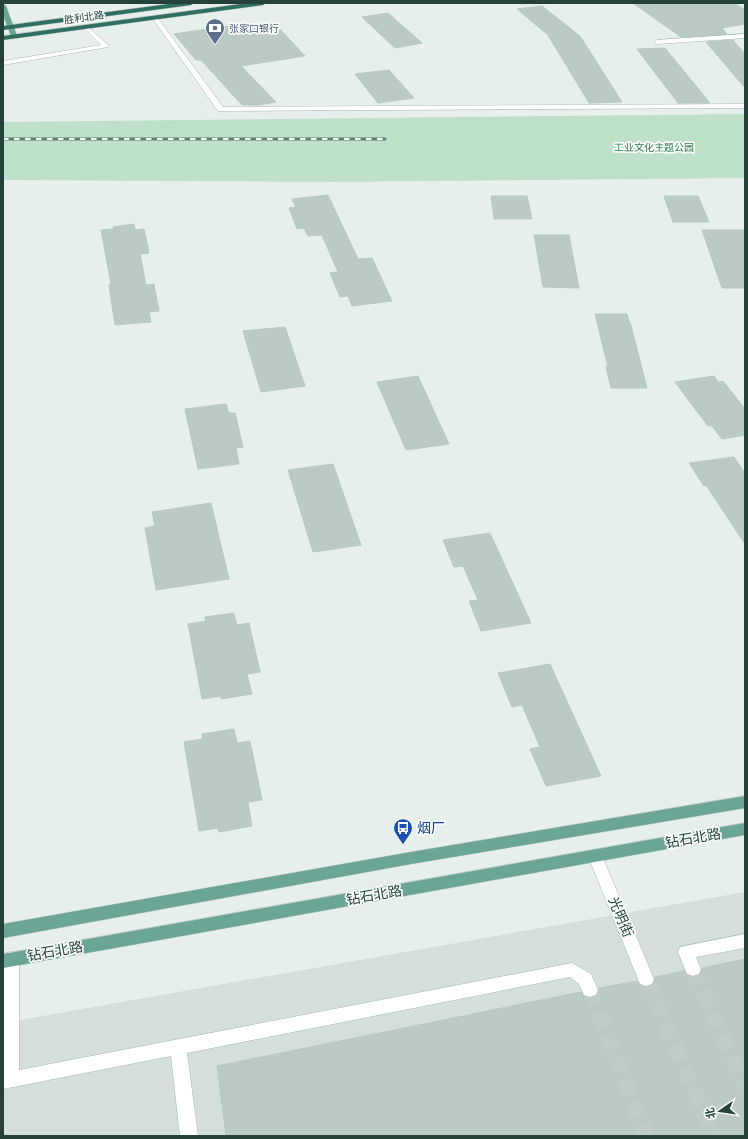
<svg xmlns="http://www.w3.org/2000/svg" width="748" height="1139" font-family="'IBM Plex Sans','Noto Sans SC',sans-serif">
  <style>
    .built { fill: #d4dfda }
    .green { fill: #bfe0c8 }
    .building { fill: #bbcac4; stroke: #b8c9c2 }
    .lines { fill: none; stroke-linecap: round; stroke-linejoin: round }
    .minor-tunnel { stroke: #bfccc8; stroke-width: 16; stroke-dasharray: 16 8; stroke-linecap: butt }
    .minor-casing { stroke: #a8b8b2; stroke-width: 1 }
    .major-casing { stroke: #c2cac8; stroke-width: 1 }
    .highway-casing { stroke: #c2cac8; stroke-width: 1 }
    .minor { fill: #fff; fill-rule: evenodd }
    .major { fill: #6aa596; fill-rule: evenodd }
    .highway { fill: #2f6f62; fill-rule: evenodd }
    .rail-casing { stroke: #5f7d75; stroke-width: 3 }
    .rail { stroke: #f7fbf9; stroke-width: 2; stroke-dasharray: 5.5; stroke-linecap: butt }
    .labels { text-anchor: middle; stroke-width: 3.5; stroke-linejoin: round; paint-order: stroke }
    .far-street-label { font-size: 10px; fill: #24423a; stroke: #f7fbf9 }
    .far-service-label { font-size: 10px; fill: #4e5e75; stroke: #f7fbf9; text-anchor: start }
    .far-park-label { font-size: 10px; fill: #2d7a4b; stroke: #f7fbf9 }
    .near-transit-label { font-size: 14px; fill: #164399; stroke: #f7fbf9; text-anchor: start }
    .near-street-label { font-size: 14px; fill: #24423a; stroke: #f7fbf9 }
  </style>
  <rect width="100%" height="100%" fill="#e6efeb"/>
  <!-- built -->
  <path class="built" d="M745,892V1136H3V1023Z"/>
  <!-- green -->
  <path class="green" d="M745,114V178L332,182L3,180V122Z"/>
  <!-- building -->
  <path class="building" d="M633,3H734L745,10V24L722,28L727,34L681,37Z
    M542,6L580,36L622,102L589,103L548,35L517,9Z
    M388,13L422,43L395,48L362,17Z
    M276,25L305,56L241,66L276,102L258,105H242L201,60H196L174,34L228,26L233,31Z
    M733,40L745,54V88L706,42Z
    M665,48L710,103H678L637,49Z
    M389,70L414,98L378,103L355,74Z
    M328,195L358,259L372,258L392,301L352,306L348,296L340,297L330,273L338,272L322,235L308,236L304,228L297,229L289,208L296,207L292,199Z
    M491,196H527L532,219H494Z
    M664,196H698L709,222H673Z
    M134,224L135,230L144,229L149,253L140,254L146,285L154,284L159,311L149,312L151,322L115,325L109,285L111,284L101,230L113,229V227Z
    M702,230H745V288H722Z
    M534,235H569L579,288L543,287Z
    M595,314H627L629,322H630L647,388H611L606,367H608Z
    M285,327L305,386L261,392L243,331Z
    M418,376L449,444L406,450L377,382Z
    M714,376L718,382L723,381L745,409V435L722,439L712,426H708L675,382Z
    M226,404L229,413H235L243,447L236,448L239,464L198,469L185,409Z
    M734,457L745,473V544L706,485L704,486L689,463Z
    M333,464L361,545L313,552L288,470Z
    M211,503L229,579L156,590L145,528L155,526L152,512Z
    M490,533L531,623L481,631L469,601L478,600L463,566L454,567L443,540Z
    M234,613L237,625L249,623L260,672L247,674L252,694L221,699V696L202,699L188,624L206,621L205,617Z
    M550,664L601,776L546,786L530,749L540,747L522,705L512,707L498,673Z
    M234,729L237,743L250,741L262,800L248,802L252,826L219,832L218,828L199,831L184,742L203,739L202,734Z
    M745,959V1136H226L217,1066L581,992L584,996L590,998L597,996L599,988L637,981L640,985L646,987L653,985L655,977L684,971L687,975L693,977L700,975L702,968Z"/>
  <g class="lines">
    <!-- minor-tunnel -->
    <path class="minor-tunnel" d="M693,969L745,1087
      M646,979L714,1136
      M590,990L646,1136"/>
    <!-- minor casing -->
    <g class="minor-casing">
      <path id="minor" d="M153,17H157L223,107L745,104V108L221,111H218L153,19Z
        M86,25L108,45V47L3,65V61L101,45L83,27Z
        M745,34V38L657,44L654,42L657,40Z
        M595,850L600,852L602,856L654,979L652,984L646,986L640,984L638,979L588,856L590,852Z
        M745,934V948L696,957L701,969L699,974L693,976L687,974L678,952L680,947Z
        M11,952L17,954L19,959V1070L572,963L591,974L598,990L596,995L590,997L584,995L579,984L570,977L187,1053L198,1136H180L171,1056L3,1089V959L5,954Z"/>
    </g>
    <!-- major casing -->
    <g class="major-casing">
      <path id="major" d="M3,4L6,6L17,36L16,37L11,36L3,15Z
        M745,796V808L411,864L3,938V924L411,852Z
        M745,823V835L3,968V954Z"/>
    </g>
    <!-- highway casing -->
    <g class="highway-casing">
      <path id="highway" d="M176,3H194L191,5L3,30V26Z
        M248,3H266L263,5L3,40V36Z"/>
    </g>
    <!-- minor -->
    <use href="#minor" class="minor"/>
    <!-- major -->
    <use href="#major" class="major"/>
    <!-- highway -->
    <use href="#highway" class="highway"/>
    <!-- rail casing -->
    <g class="rail-casing">
      <path id="rail" d="M3,139H385"/>
    </g>
    <!-- rail -->
    <use href="#rail" class="rail"/>
  </g>
  <!-- icons -->
  <defs>
    <g id="bank-pin" transform="scale(1)"><path d="M0 17L-7.5 6A9.5 9.5 0 1 1 7.5 6Z" fill="#5c6f8a" stroke="#f7fbf9"/><path d="M-6-4H6V4H-6ZM0-2.3a2.3 2.3 0 1 0 0 4.6a2.3 2.3 0 1 0 0-4.6Z" fill="#fff"/></g>
    <g id="bus-pin" transform="scale(1)"><path d="M0 17L-7.5 6A9.5 9.5 0 1 1 7.5 6Z" fill="#1a4fb4" stroke="#f7fbf9"/><path d="M-5-6H5V4H4V6H2V4H-2V6H-4V4H-5ZM-3.5-4V0h7V-4ZM-3.5 1.2v1.5H-2V1.2ZM2 1.2v1.5H3.5V1.2Z" fill="#fff"/></g>
  </defs>
  <g fill-rule="evenodd">
    <use href="#bank-pin" x="215" y="28"/>
    <use href="#bus-pin" x="403" y="828"/>
  </g>
  <g class="labels">
    <!-- far-street labels -->
    <g class="far-street-label">
      <text transform="translate(84 17) rotate(-8)" y="4">胜利北路</text>
    </g>
    <!-- far-service labels -->
    <g class="far-service-label">
      <text x="229" y="32">张家口银行</text>
    </g>
    <!-- far-park labels -->
    <g class="far-park-label">
      <text x="654" y="151">工业文化主题公园</text>
    </g>
    <!-- near-transit labels -->
    <g class="near-transit-label">
      <text x="417" y="833">烟厂</text>
    </g>
    <!-- near-street labels -->
    <g class="near-street-label">
      <text transform="translate(693 838) rotate(-10)" y="5">钻石北路</text>
      <text transform="translate(374 895) rotate(-10)" y="5">钻石北路</text>
      <text transform="translate(621 917) rotate(67)" y="5">光明街</text>
      <text transform="translate(55 951) rotate(-10)" y="5">钻石北路</text>
    </g>
  </g>
  <!-- border -->
  <rect width="748" height="1139" fill="none" stroke="#24423a" stroke-width="8"/>
  <!-- north arrow -->
  <g transform="translate(720 1111) rotate(257)" stroke="#f7fbf9" stroke-width="3" paint-order="stroke">
  <path d="M0-3L7 15L0 10L-7 15Z" fill="#24423a"/>
  <text y="-6" font-size="11" font-weight="bold" text-anchor="middle" fill="#24423a">北</text>
  </g>
</svg>
